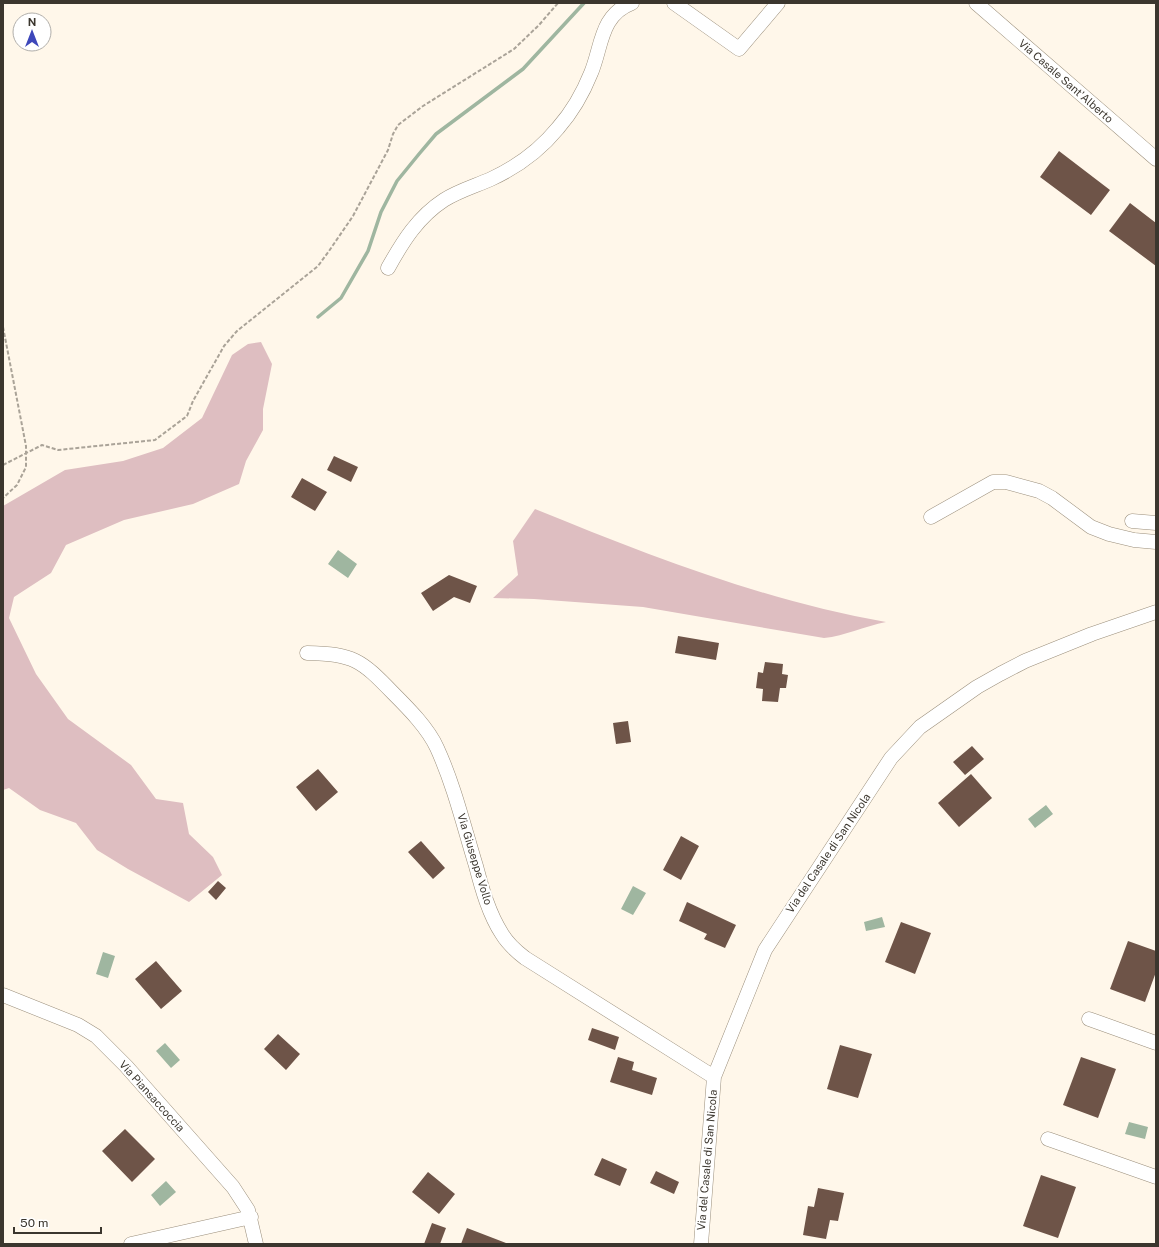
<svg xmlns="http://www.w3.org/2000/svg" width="1159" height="1247" font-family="'Public Sans',sans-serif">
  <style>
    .green { fill: #debec1 }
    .water { fill: #9fb6a0 }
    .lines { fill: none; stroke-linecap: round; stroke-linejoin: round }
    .stream { stroke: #9fb6a0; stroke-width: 3.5 }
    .building { fill: #6e5448 }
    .minor-casing { stroke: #9b8f7c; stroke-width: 15 }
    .path { stroke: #aaa398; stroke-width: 2; stroke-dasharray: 4 2; stroke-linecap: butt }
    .minor { stroke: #fff; stroke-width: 14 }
    .labels { text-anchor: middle; stroke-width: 4; stroke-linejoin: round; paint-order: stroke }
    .street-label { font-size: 11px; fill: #3b362e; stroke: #fff }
  </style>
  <rect width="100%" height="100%" fill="#fff7ea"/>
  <!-- green -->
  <path class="green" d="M261,342L272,364L263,409V430L246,461L239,484L193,504L124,520L66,545L51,573L14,597L9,618L36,674L68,719L131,765L156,799L183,803L189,834L213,857L222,875L189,902L128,869L97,850L76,823L40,810L9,788L3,790V506L65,470L123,461L163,448L202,418L232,355L248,344Z
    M535,509C648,555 765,601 886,622C865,626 845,636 824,638L643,607L534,599L493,598L518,575L513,541Z"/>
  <!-- water -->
  <path class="water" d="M338,550L357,564L348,578L328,564Z
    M1046,805L1053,814L1035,828L1028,819Z
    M633,886L646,893L633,915L621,909Z
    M882,917L885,927L866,931L864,922Z
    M103,952L115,956L108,978L96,974Z
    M165,1043L180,1060L171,1068L156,1051Z
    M1129,1122L1148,1127L1145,1139L1125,1134Z
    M166,1181L176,1192L160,1206L151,1195Z"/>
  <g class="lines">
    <!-- stream -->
    <path class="stream" d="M318,317L341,298L368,251L381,212L397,181L419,154L436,134L523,69L584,3"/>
  </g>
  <!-- building -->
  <path class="building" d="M1059,151L1110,190L1091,215L1040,177Z
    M1130,203L1156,223V266L1109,231Z
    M334,456L358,467L351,482L327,470Z
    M302,478L327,492L315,511L291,497Z
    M449,575L477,586L470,603L454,597L433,611L421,593Z
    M678,636L719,643L716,660L675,653Z
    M765,662L783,664L782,674L788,675L786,688H780L778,702L762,701L763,689L756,688L758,672L763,673Z
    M628,721L631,742L616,744L613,723Z
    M972,746L984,759L965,775L953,762Z
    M318,769L338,792L316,811L296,787Z
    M971,774L992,798L959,827L938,803Z
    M681,836L699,846L681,880L663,870Z
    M421,841L445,868L433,879L408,852Z
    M218,881L226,888L216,900L208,892Z
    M687,902L736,925L725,948L704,939L707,934L679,921Z
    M901,922L931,933L915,974L885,962Z
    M1128,941L1156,951V972L1145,1002L1110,989Z
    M156,961L182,991L161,1009L135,979Z
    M592,1028L619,1037L615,1050L588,1040Z
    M278,1034L300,1054L286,1070L264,1049Z
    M840,1045L872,1054L858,1098L827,1089Z
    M618,1057L634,1062L632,1070L657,1078L652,1095L610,1082Z
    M1081,1057L1116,1069L1098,1118L1063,1105Z
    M125,1129L155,1159L132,1182L102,1151Z
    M602,1158L627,1169L620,1186L594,1175Z
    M656,1171L679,1182L674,1194L650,1183Z
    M428,1172L455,1194L439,1214L412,1192Z
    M1041,1175L1076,1187L1058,1238L1023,1226Z
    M818,1188L844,1193L838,1221L830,1220L826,1239L803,1235L808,1206L814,1207Z
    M432,1223L446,1228L440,1244H424Z
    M467,1228L506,1243V1244H461Z"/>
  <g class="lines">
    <!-- minor casing -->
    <g class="minor-casing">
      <path id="minor" d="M674,3L739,49L778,3
        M976,3L1156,159
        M388,268C403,241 418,217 444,200C458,191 475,186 491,179C517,167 540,150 558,128C572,112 583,93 591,73C602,47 600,15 632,3
        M931,517L993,482H1006L1039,491L1052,498L1091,527L1109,534L1134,540L1156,542
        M1132,521L1156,523
        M307,653C354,654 361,660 393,693C408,708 428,728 437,748C454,785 464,827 476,866C482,889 489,914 502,934C508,944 516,951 525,958L714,1077
        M3,995L78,1025L96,1036L126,1066L233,1187L248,1210L256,1244
        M1089,1019L1156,1043
        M1048,1139L1156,1177
        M131,1244L251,1217
        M701,1244L714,1077L765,950L891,758L920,727L977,687L1000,674L1025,661L1092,634L1156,612"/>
    </g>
    <!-- path -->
    <path class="path" d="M3,327L26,446V467L17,485L3,498
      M3,465L42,445L58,450L155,440L187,416L193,401L224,346L237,331L318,266L329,251L353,216L388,150L393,134L398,125L423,106L514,49L539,25L558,3"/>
    <!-- minor -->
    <use href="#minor" class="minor"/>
  </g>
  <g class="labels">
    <!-- street labels -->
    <g class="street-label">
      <text transform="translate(1066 81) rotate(41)" y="4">Via Casale Sant'Alberto</text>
      <text transform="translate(828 853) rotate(-56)" y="4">Via del Casale di San Nicola</text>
      <text transform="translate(475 859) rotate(73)" y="4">Via Giuseppe Vollo</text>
      <text transform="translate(152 1096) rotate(48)" y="4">Via Piansaccoccia</text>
      <text transform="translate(707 1160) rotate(-85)" y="4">Via del Casale di San Nicola</text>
    </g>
  </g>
  <!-- border -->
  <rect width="1159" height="1247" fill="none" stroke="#3b362e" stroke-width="8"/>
  <!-- north arrow -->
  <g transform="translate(32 32)"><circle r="19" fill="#ffffff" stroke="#b1afab"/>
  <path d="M0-3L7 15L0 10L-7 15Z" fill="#3d47ba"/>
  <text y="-6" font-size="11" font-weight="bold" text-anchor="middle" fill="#3b362e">N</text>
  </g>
  <!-- scale -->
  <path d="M14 1227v6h87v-6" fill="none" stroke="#3b362e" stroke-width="2"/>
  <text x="20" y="1227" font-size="12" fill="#3b362e" stroke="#ffffff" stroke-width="3" paint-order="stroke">50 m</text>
</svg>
